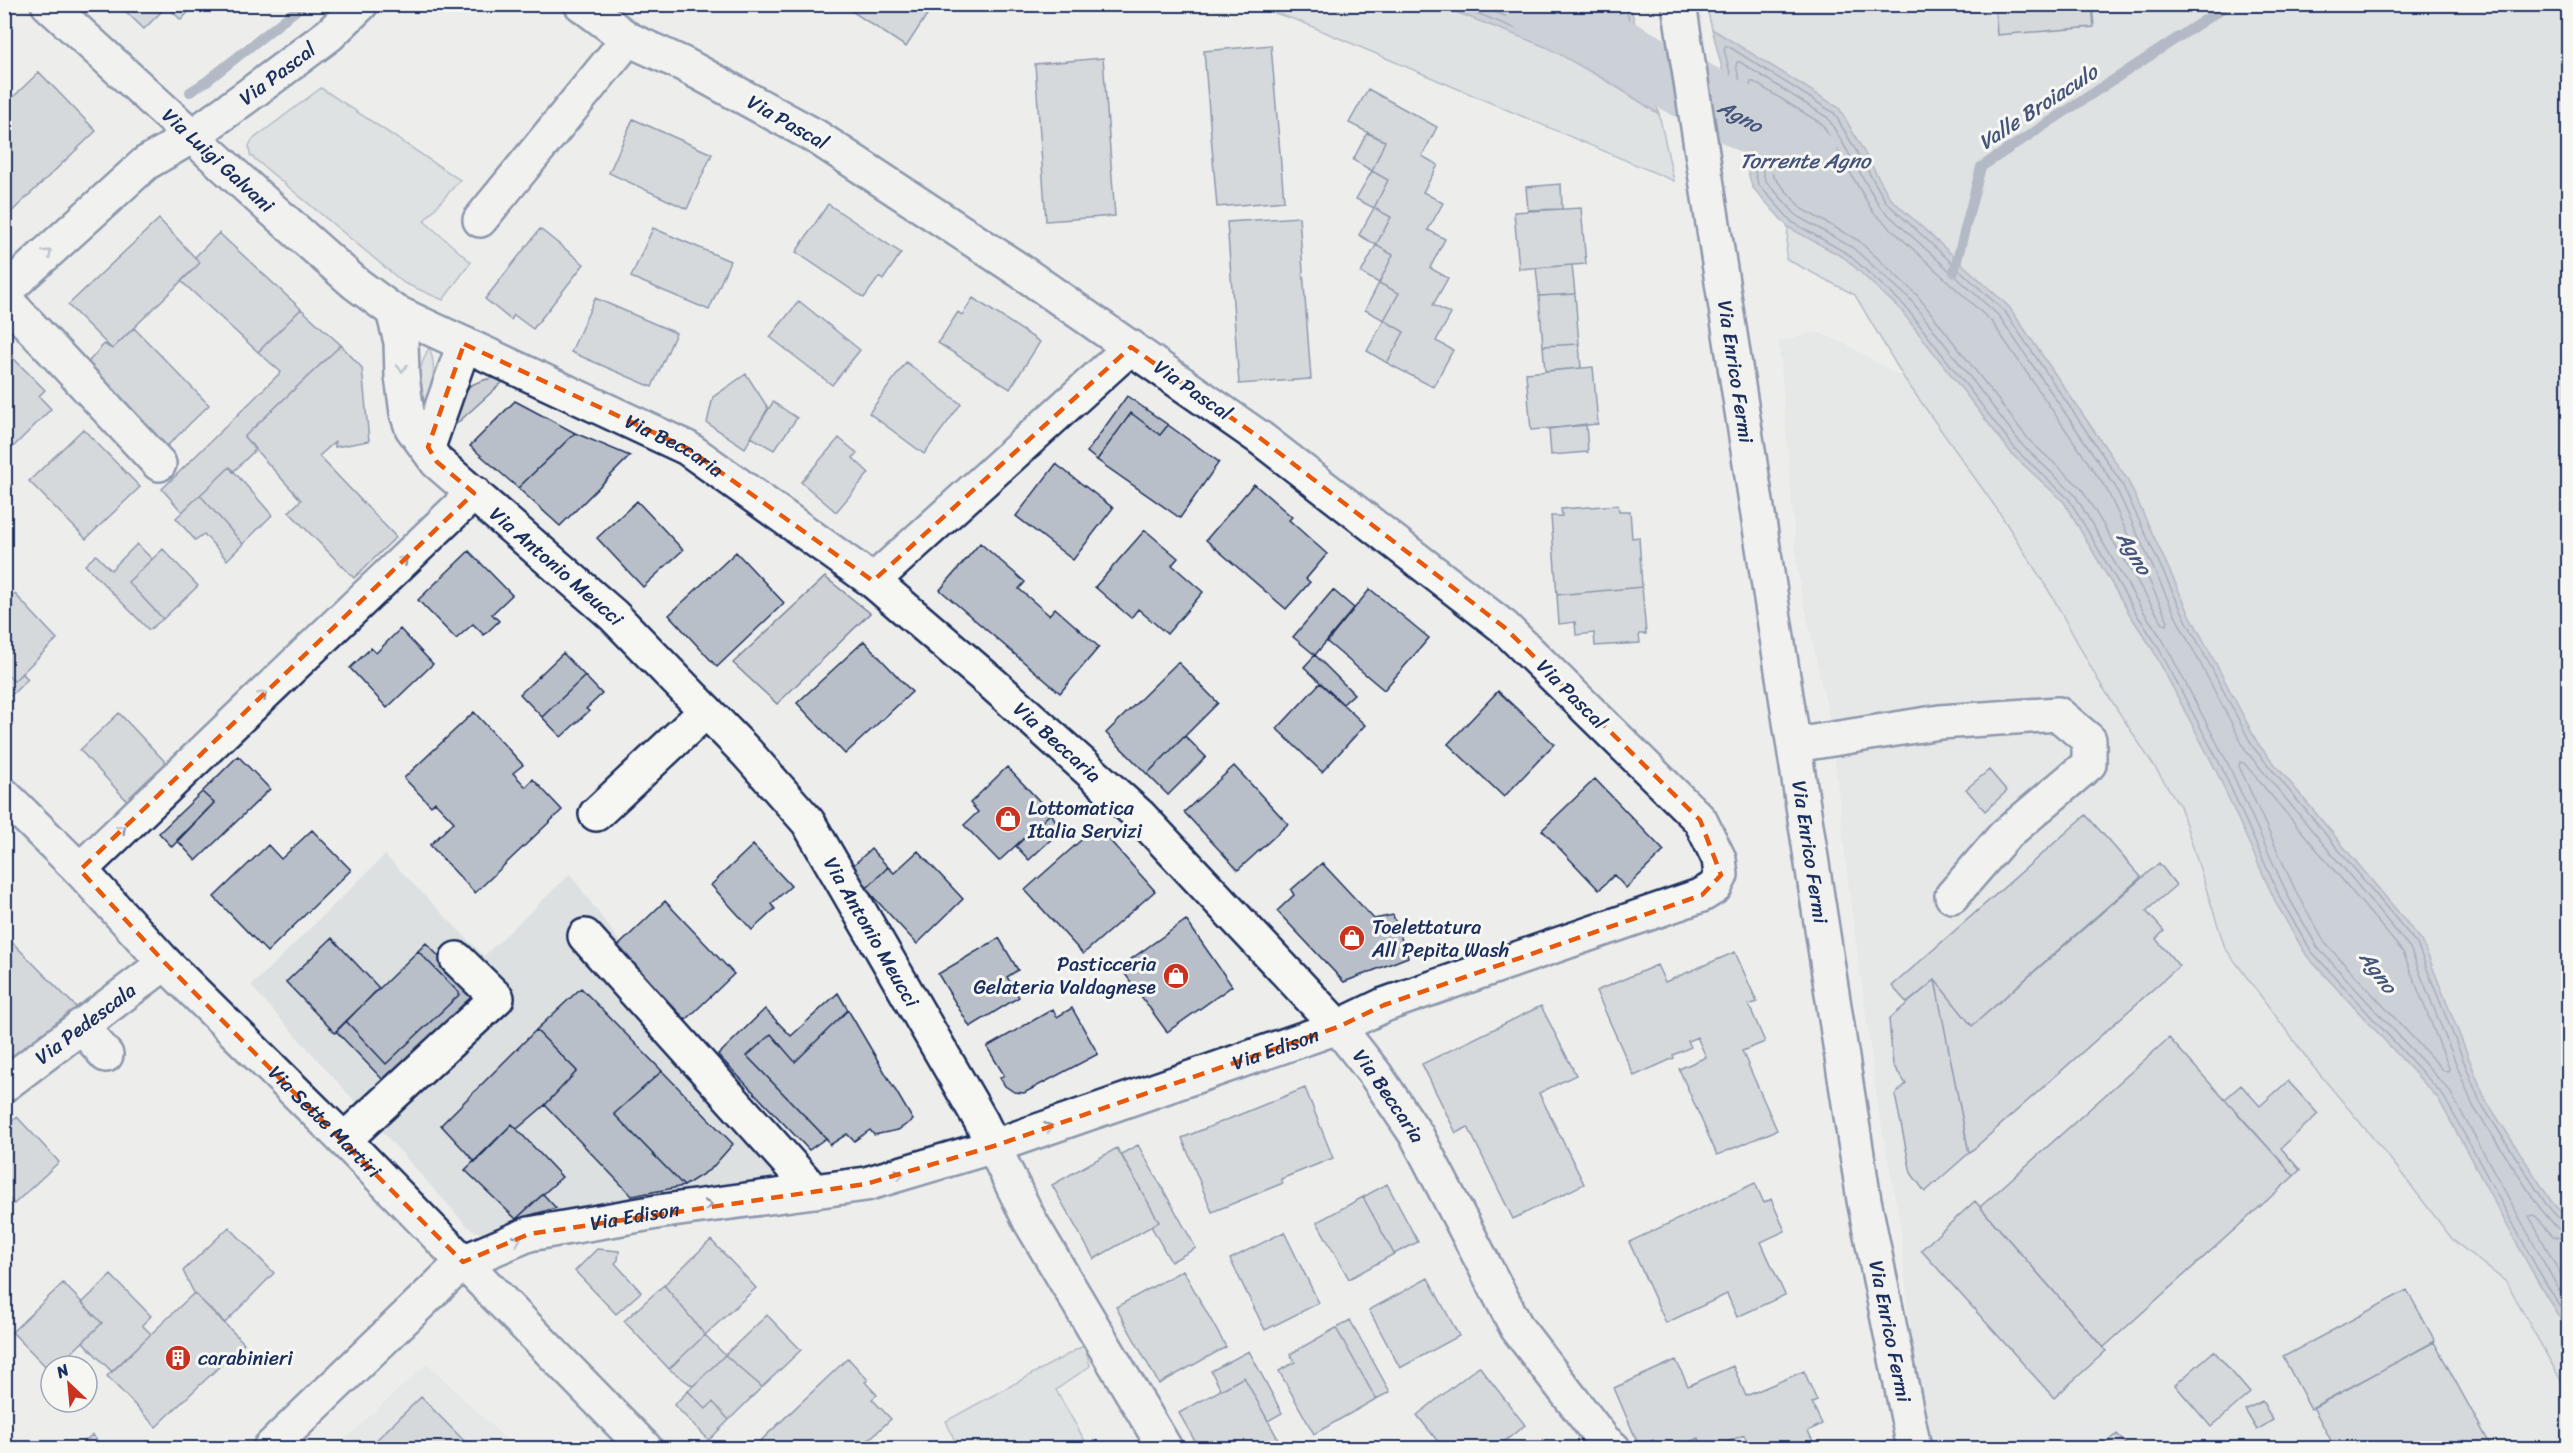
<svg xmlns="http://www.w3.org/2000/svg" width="2573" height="1453" font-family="Sriracha,sans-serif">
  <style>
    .built { fill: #dde0e1 }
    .green { fill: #ced2d7; stroke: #74809a; stroke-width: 1.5 }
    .water { fill: #a5acbc; stroke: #6e7a96; stroke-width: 1.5 }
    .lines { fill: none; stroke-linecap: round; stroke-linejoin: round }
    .shore { stroke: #526184; stroke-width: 1.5 }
    .stream { stroke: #6e7a96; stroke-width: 10 }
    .river { stroke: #a5acbc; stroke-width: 63 }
    .building { fill: #b9bfc8; stroke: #1b2f5e; stroke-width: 1.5 }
    .minor-casing { stroke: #1b2f5e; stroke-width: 38 }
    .major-casing { stroke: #1b2f5e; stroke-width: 38 }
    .minor { stroke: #f6f6f2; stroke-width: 33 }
    .major { stroke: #f6f6f2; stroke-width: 33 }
    .oneway { stroke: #8892a8 }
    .marked { fill: none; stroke: #e8590c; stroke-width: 4.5; stroke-dasharray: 12 8; stroke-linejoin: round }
    .labels { text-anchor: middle; stroke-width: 6; stroke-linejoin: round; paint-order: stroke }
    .street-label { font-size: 20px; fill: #1b2f5e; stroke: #f6f6f2 }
    .poi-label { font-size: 20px; fill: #1b2f5e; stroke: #f6f6f2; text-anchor: start }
    .water-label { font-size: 21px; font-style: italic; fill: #44547a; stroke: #f6f6f2 }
  </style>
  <rect width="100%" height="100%" fill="#edeeec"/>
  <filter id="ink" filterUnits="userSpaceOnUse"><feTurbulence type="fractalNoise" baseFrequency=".0167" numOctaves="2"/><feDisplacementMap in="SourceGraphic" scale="12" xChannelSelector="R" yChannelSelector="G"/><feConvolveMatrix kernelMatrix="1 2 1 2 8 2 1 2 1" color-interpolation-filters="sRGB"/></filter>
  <g filter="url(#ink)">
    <!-- built -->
    <path class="built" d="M1817,332L1842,342L1904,378L1999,512L2052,596L2098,680L2180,806L2225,948L2312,1065L2388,1156L2453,1240L2506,1282L2568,1393V1448H1925L1914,1372L1900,1225L1879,1113L1846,868L1832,732L1797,571L1779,341Z
      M385,855L484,956L570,874L686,1031L797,1155L791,1203L484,1236L468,1227L251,986Z
      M427,1363L515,1448H335Z"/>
    <!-- green -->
    <path class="green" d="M1250,5H1438L1549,48L1614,85L1659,114L1674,181L1299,21Z
      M1706,5H2568V1220L2551,1201L2485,1099L2422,941L2258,744L2189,613L2127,479L2009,307L1890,198L1839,108L1712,29Z
      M321,88L460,180L424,221L471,262L443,300L404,283L250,155L249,146L252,140Z
      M1788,227L1845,258L1900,309L2013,455L2064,502L2129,613L2152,648L2216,770L2277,905L2307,956L2438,1098L2532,1271L2568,1332V1393L2506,1282L2453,1240L2388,1156L2312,1065L2225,948L2180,806L2098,680L2052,596L1999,512L1904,378L1855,295L1786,259Z
      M429,347C438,370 434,390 420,410C416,383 417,372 429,347Z
      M492,378L505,380L453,427C451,398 463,384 492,378Z
      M825,577L870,613L777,704L733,663Z
      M1085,1345L1090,1366L1056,1390L1089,1448H958L946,1421Z"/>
    <!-- water -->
    <path class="water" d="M1438,5H1630L1659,114L1614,85L1549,48Z
      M1712,29L1839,108L1890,198L2009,307L2127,479L2189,613L2258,744L2422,941L2485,1099L2551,1201L2568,1220V1332L2532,1271L2438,1098L2307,956L2277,905L2216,770L2152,648L2129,613L2064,502L2013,455L1900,309L1845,258L1788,227L1752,187Z"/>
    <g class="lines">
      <!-- shore -->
      <path class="shore" d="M1454,4L1552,43L1645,97L1647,93L1625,4
        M1475,4L1555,36L1633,80L1635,77L1617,4
        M1499,4L1559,28L1618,61L1621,57L1608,4
        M1751,82H1754L1822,124L1873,212L1992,322L2107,490L2168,621L2167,625L2163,624L2081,488L2029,440L1917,295L1859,241L1802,209L1773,176L1750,85Z
        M2240,762L2244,763L2403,952L2449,1068L2448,1072L2444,1071L2325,943L2297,894L2239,766Z
        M2568,1224L2562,1222L2546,1204L2480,1102L2417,944L2253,747L2184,616L2121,482L2005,312L1886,202L1834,113L1728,46H1725L1724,49L1758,184L1792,222L1848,254L1904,305L2017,451L2069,499L2134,610L2157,645L2222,768L2282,902L2312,952L2443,1095L2537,1268L2568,1320
        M2568,1231L2557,1228L2540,1208L2473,1106L2410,948L2246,751L2177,619L2115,486L1999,316L1880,207L1828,118L1740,62H1737L1736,66L1765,180L1797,216L1853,248L1910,299L2023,446L2075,495L2140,606L2164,642L2228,764L2289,898L2318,948L2449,1090L2568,1306
        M2568,1240L2553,1236L2534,1215L2529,1216L2568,1288"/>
      <!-- stream -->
      <path class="stream" d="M190,92L207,81L304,4
        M1954,272L1981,167L2229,4"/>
      <!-- river -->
      <path class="river" id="s1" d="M1535,4L1756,125L1807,158"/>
    </g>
    <!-- building -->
    <path class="building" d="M118,4H196L181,20L167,6L144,29Z
      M841,4H934L906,47Z
      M2092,4L2094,27L1997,35L1995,5Z
      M1271,45L1284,201L1217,207L1204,51Z
      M1103,58L1115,216L1046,221L1035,64Z
      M39,72L96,131L4,219V106Z
      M1368,89L1437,127L1422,156L1438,165L1423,192L1443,203L1428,230L1445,239L1430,268L1448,278L1433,305L1451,314L1436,341L1453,350L1433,387L1387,363L1404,332L1384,320L1399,293L1379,283L1393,255L1376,245L1391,217L1374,208L1388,180L1372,171L1385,141L1349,123Z
      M633,119L712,154L687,209L609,173Z
      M1367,133L1385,141L1372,171L1353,160Z
      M1372,171L1388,180L1374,208L1356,199Z
      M1561,184L1562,209L1528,210L1526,187Z
      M828,204L901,253L883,280L879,277L864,298L796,252Z
      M1374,208L1391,217L1376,245L1359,235Z
      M1581,208L1586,264L1519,269L1514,212Z
      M1299,217L1311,379L1239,384L1227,222Z
      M159,219L200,263L112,349L68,305Z
      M653,228L730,261L709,310L631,277Z
      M540,229L584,264L533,329L514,315L511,320L485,299Z
      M219,233L301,309L258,352L181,281L200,263L195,257Z
      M1376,245L1393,255L1379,283L1361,273Z
      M1572,265L1575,294L1539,296L1536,268Z
      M1379,283L1399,293L1384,320L1365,310Z
      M1575,294L1579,344L1543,346L1539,296Z
      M595,298L676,333L652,387L571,352Z
      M973,298L1040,342L1010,389L938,343L958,312L962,315Z
      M799,301L860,350L832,385L770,337Z
      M301,309L341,345L244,437L256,449L233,472L230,467L182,512L162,489L281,372L258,352Z
      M1384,320L1404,332L1387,363L1367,351Z
      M134,328L209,405L163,450L84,367L104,344L112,349Z
      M1579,344L1581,368L1545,371L1543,346Z
      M341,345L362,368L369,441L335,447V442L319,456L396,537L354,578L289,512L301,500L244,437Z
      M12,357L45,390L39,396L51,409L5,455L4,364Z
      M906,362L961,404L924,454L869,413Z
      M1593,367L1598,424L1531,430L1526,373Z
      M746,374L768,408L745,448L707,423L713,397Z
      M1127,396L1168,425L1160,435L1131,413L1097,460L1087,452Z
      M515,401L575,433L518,488L470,446Z
      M773,402L797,418L774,450L751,437Z
      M1131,413L1160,435L1168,425L1219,462L1180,518L1097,460Z
      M1586,424L1588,452L1551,455L1549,429Z
      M83,429L140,487L86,539L29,481Z
      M575,433L630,456L560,526L518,488Z
      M839,438L857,453L853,458L869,473L836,512L801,482Z
      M1056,464L1113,508L1073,560L1016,516Z
      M230,467L272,515L243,544L200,495Z
      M1254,484L1292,517L1289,520L1327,554L1306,579L1310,582L1286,609L1206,540Z
      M200,495L243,544L227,560L204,534L195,540L176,518Z
      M637,501L683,550L643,587L597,538Z
      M1618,505L1619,511H1630L1632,538L1639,537L1642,587L1557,595L1551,516H1562L1561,509Z
      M1145,530L1178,558L1172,565L1203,592L1167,634L1138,609L1131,618L1095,587Z
      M980,543L1025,582L1019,589L1049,615L1055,608L1099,647L1060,693L940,590Z
      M137,544L152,559L128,582L163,619L149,630L85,565L96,555L111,570Z
      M163,549L198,586L163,619L128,582Z
      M469,551L512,595L492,614L499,621L484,635L473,624L456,639L418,600Z
      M736,552L784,603L717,667L669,615Z
      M1642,587L1646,634H1639L1640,643L1595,646L1594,633L1576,635L1575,622L1559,624L1557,595Z
      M1370,589L1429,638L1384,690L1327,642Z
      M1333,590L1354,608L1315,655L1293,637Z
      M15,594L57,639L14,681L4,672V603Z
      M400,629L433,664L387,708L350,668L371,648L376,653Z
      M864,641L912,692L845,754L797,703Z
      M563,653L585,676L542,717L520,694Z
      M1315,655L1354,694L1343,704L1304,667Z
      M1178,662L1218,703L1147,774L1106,733Z
      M4,672L14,681L22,673L28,679L4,702Z
      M585,676L602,694L586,709L589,711L561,737L542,717Z
      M1320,683L1365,725L1322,772L1277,729Z
      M1498,691L1554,744L1504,797L1448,744Z
      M474,712L523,765L513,773L526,787L533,779L562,810L475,893L430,845L454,822L435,802L431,806L404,778Z
      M119,713L170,767L130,804L80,750Z
      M1185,736L1206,757L1168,795L1147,774Z
      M238,756L270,789L196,861L177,840L214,803L202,792Z
      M1234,766L1288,824L1238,870L1184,812Z
      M1007,767L1051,813L999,861L964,825L978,812L970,803Z
      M1989,770L2007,791L1985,811L1966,789Z
      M1595,779L1664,851L1626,888L1614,875L1599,890L1542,830Z
      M202,792L214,803L172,847L159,833Z
      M1051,813L1061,830L1029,860L1016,846Z
      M2086,815L2141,877L1972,1026L1935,980L1907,1003L1892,986Z
      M1097,826L1155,891L1083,954L1025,890Z
      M312,830L351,870L267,952L214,897L268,845L281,859Z
      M753,845L791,886L771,904L775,909L752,930L711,885Z
      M871,849L888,867L866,889L847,871Z
      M918,851L963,899L917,944L866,889L888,867L894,873Z
      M1322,863L1374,919L1393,915L1408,957L1344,982L1277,911L1294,895L1291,890Z
      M2159,863L2176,885L2146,911L2164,931L2156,939L2179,966L1969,1153L1935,980L1972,1026Z
      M665,901L734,974L686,1020L616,948Z
      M1186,920L1232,986L1167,1032L1120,967Z
      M4,934L85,1016L4,1075Z
      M332,938L379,988L335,1033L286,982Z
      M999,938L1018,970L1007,977L1019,997L970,1027L938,974Z
      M426,943L475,994L384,1081L336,1031L346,1021L386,1064L460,994L418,951Z
      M418,951L460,994L386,1064L346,1021Z
      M1735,952L1757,1002L1749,1005L1765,1042L1742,1051L1777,1130L1717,1155L1679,1069L1706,1057L1697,1037L1688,1041L1691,1047L1673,1055L1674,1058L1634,1076L1596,991L1657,965L1665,982Z
      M1935,980L1969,1153L1925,1192L1911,1173L1895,1095L1906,1084L1893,1065L1889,1019Z
      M581,988L662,1071L614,1114L684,1186L632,1196L545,1105L577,1071L536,1030Z
      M838,993L848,1010L795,1062L771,1034L747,1056L826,1138L809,1150L718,1055L765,1009L791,1036Z
      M1541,1006L1576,1075L1539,1093L1584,1184L1513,1219L1468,1127L1456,1133L1422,1064Z
      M1072,1008L1098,1054L1024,1093L1014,1092L1005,1086L1000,1078L1004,1075L987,1047L1053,1009L1057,1017Z
      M848,1010L913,1120L898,1130L874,1135L870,1130L854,1141L847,1134L830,1145L826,1138L747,1056L771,1034L795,1062Z
      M536,1030L577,1071L545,1105L517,1129L512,1124L475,1162L441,1125Z
      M2169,1038L2294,1176L2103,1348L1980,1207Z
      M662,1071L733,1144L711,1169L684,1186L614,1114Z
      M2288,1081L2318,1114L2281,1148L2300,1170L2294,1176L2225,1099L2241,1085L2260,1106Z
      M1305,1088L1333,1158L1281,1179L1283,1183L1212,1212L1182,1138Z
      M17,1117L59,1162L14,1204L4,1194V1129Z
      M512,1124L562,1177L516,1219L465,1170Z
      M1138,1145L1196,1248L1171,1262L1151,1226L1159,1222L1121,1154Z
      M1117,1148L1159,1222L1094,1259L1052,1185Z
      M1755,1183L1764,1203L1771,1199L1785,1231L1761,1242L1785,1295L1737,1317L1727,1294L1666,1323L1629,1242Z
      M1387,1184L1418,1242L1394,1254L1363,1197Z
      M543,1194L556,1208L516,1219Z
      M1363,1197L1394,1254L1349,1279L1317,1222Z
      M1975,1201L2106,1351L2054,1398L1921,1250Z
      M229,1227L274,1273L225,1323L194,1293L183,1271Z
      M1284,1232L1319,1303L1265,1330L1230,1259Z
      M711,1240L756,1288L705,1335L664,1285Z
      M597,1249L619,1251L618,1260L615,1263L641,1292L616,1314L575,1271Z
      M1183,1270L1226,1347L1159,1384L1116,1307Z
      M111,1275L151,1316L142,1325L151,1334L112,1372L83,1342L102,1323L82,1303Z
      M1428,1278L1459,1336L1400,1368L1369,1310Z
      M63,1283L102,1323L58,1366H51V1372L12,1332Z
      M664,1285L705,1335L669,1369L624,1321Z
      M2407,1290L2435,1341L2311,1409L2283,1357Z
      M194,1293L244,1343L156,1427L107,1376Z
      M767,1315L801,1350L762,1387L725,1355Z
      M1350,1320L1390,1392L1376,1399L1336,1328Z
      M1336,1328L1376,1399L1314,1434L1279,1371L1295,1362L1290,1354Z
      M705,1335L725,1355L693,1386L669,1369Z
      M2434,1342L2492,1448H2335L2313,1407Z
      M1249,1351L1282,1413L1268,1421L1244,1377L1221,1390L1211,1371Z
      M2214,1351L2250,1393L2211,1427L2175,1385Z
      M725,1355L762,1387L729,1420L713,1402L706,1409L688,1391Z
      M848,1358L868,1380L865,1382L877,1395L872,1399L891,1419L860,1448H753Z
      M1676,1360L1688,1386L1733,1366L1746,1396L1804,1371L1817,1401L1812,1403L1822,1424L1808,1431L1816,1448H1750L1744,1435L1713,1448H1703L1699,1438L1674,1448H1656L1653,1440L1639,1446L1614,1388Z
      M1479,1366L1525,1425L1496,1448H1443L1417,1415Z
      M1244,1377L1283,1448H1199L1179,1413Z
      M688,1391L706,1409L713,1402L729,1420L709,1440L674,1405Z
      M421,1397L471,1448H368Z
      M2262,1401L2273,1420L2257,1430L2245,1410Z
      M2117,1434L2130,1448H2102Z
      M92,1435L104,1448H78Z"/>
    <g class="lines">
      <!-- minor casing -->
      <g class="minor-casing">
        <g id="minor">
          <path id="s2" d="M48,4L266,204L355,283L393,311L687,448L873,581L994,685L1140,816L1338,1027L1375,1074L1417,1136L1517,1328L1604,1441L1613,1448"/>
          <path d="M480,220L628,39"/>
          <path id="s3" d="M4,292L146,163L191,137L246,97L329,35L361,4"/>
          <path d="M4,298L159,464"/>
          <path id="s4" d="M393,311L401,342L402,376L407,413L412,428L437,462L613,615L747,753L808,822L981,1121L1030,1221L1165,1448"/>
          <path d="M428,447L464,344"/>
          <path d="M873,581L1131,347"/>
          <path d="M1795,745L1940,722L2058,714L2089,740V764L2004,836L1952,896"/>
          <path d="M596,814L706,711"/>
          <path d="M80,870L474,493"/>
          <path d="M585,936L814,1191"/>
          <path d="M81,1026L106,1055"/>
          <path id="s5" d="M4,1085L165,963"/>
          <path d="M344,1140L497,998L457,959"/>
          <path id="s6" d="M270,1448L463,1262L529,1234L657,1212L866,1184L994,1146L1338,1027L1384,1005L1415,994L1702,895L1715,887L1721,875L1719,859L1700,820L1504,627L1260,438L1019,270L815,136L683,64L628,39L581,4"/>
        </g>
      </g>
      <!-- major casing -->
      <g class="major-casing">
        <g id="major">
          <path id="s7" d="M1679,4L1864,1200L1914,1448"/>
          <path id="s8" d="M4,795L80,870L165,963L344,1140L645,1448"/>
        </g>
      </g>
      <!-- minor -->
      <use href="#minor" class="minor"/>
      <!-- major -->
      <use href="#major" class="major"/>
    </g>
    <!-- one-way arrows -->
    <defs><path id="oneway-chevron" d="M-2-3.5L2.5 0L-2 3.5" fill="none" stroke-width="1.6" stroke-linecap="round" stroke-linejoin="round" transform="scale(1.5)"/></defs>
    <g class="oneway">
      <use href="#oneway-chevron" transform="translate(48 253) rotate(-42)"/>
      <use href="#oneway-chevron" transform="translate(402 368) rotate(88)"/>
      <use href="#oneway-chevron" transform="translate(404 560) rotate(-44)"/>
      <use href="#oneway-chevron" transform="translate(263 695) rotate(-44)"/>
      <use href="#oneway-chevron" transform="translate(122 829) rotate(-44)"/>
      <use href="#oneway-chevron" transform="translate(1049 1127) rotate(-19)"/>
      <use href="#oneway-chevron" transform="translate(900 1174) rotate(-16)"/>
      <use href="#oneway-chevron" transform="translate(708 1205) rotate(-8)"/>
      <use href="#oneway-chevron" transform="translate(517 1240) rotate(-23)"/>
    </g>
  </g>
  <!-- marked area -->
  <path d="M0 0H2573V1453H0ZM464,344L687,448L873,581L1131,347L1260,438L1504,627L1700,820L1721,875L1702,895L1384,1005L1338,1027L994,1146L866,1184L529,1234L463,1262L165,963L80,870L474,493L437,462L428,447Z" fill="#edeeec" fill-opacity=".55" fill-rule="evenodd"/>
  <path class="marked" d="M464,344L687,448L873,581L1131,347L1260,438L1504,627L1700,820L1721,875L1702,895L1384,1005L1338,1027L994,1146L866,1184L529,1234L463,1262L165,963L80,870L474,493L437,462L428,447Z"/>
  <!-- icons -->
  <defs>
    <g id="shop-disc" transform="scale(1.35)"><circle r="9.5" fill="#c8321e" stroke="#f6f6f2"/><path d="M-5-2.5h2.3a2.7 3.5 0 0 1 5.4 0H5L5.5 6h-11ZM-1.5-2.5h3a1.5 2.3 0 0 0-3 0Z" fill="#fff"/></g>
    <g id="building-disc" transform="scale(1.35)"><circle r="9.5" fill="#c8321e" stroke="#f6f6f2"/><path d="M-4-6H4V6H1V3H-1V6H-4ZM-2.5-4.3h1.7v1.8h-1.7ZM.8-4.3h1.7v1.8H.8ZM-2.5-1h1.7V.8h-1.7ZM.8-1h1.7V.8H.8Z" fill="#fff"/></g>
  </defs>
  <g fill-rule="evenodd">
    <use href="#shop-disc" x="1008" y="819"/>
    <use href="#shop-disc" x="1352" y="938"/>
    <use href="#shop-disc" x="1176" y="976"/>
    <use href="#building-disc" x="178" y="1358"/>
  </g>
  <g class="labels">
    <!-- street labels -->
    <g class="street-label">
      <text dy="7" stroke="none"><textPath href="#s3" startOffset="351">Via Pascal</textPath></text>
      <text transform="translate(788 122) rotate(30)" y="7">Via Pascal</text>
      <text dy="7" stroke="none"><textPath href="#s2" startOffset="231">Via Luigi Galvani</textPath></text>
      <text dy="7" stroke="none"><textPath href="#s7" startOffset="372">Via Enrico Fermi</textPath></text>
      <text transform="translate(1193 390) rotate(35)" y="7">Via Pascal</text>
      <text dy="7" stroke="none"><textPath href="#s2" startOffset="774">Via Beccaria</textPath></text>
      <text dy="7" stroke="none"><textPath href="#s4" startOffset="320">Via Antonio Meucci</textPath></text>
      <text transform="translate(1572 694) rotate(45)" y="7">Via Pascal</text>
      <text dy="7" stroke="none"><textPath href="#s2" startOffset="1260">Via Beccaria</textPath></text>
      <text dy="7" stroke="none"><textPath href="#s7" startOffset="858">Via Enrico Fermi</textPath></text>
      <text dy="7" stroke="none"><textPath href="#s4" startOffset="806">Via Antonio Meucci</textPath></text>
      <text dy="7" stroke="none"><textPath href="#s5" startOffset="102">Via Pedescala</textPath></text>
      <text dy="7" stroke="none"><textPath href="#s6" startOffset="1112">Via Edison</textPath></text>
      <text dy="7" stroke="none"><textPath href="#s2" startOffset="1746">Via Beccaria</textPath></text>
      <text dy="7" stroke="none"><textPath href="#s8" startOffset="458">Via Sette Martiri</textPath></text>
      <text dy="7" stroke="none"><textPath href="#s6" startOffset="447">Via Edison</textPath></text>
      <text dy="7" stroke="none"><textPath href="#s7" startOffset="1344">Via Enrico Fermi</textPath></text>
    </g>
    <!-- poi labels -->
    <g class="poi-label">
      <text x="1028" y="815">Lottomatica<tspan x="1028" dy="23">Italia Servizi</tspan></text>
      <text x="1372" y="934">Toelettatura<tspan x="1372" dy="23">All Pepita Wash</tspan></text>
      <text x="1156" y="971" text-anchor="end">Pasticceria<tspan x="1156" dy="23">Gelateria Valdagnese</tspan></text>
      <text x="198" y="1365">carabinieri</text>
    </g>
    <!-- water labels -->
    <g class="water-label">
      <text transform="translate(2038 107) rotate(-33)" y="7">Valle Broiaculo</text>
      <text dy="7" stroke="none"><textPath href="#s1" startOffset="234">Agno</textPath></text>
      <text x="1805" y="168">Torrente Agno</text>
      <text transform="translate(2134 553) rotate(59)" y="7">Agno</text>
      <text transform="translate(2378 972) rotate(54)" y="7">Agno</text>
    </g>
  </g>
  <!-- margin -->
  <rect width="2573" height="1453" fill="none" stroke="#f6f6f2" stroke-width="24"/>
  <rect x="12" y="12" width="2549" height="1429" fill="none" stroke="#1b2f5e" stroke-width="2" filter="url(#ink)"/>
  <!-- north arrow -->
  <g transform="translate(69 1384) rotate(334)"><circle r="28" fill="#f6f6f2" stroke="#9ea6b7" stroke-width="1.5"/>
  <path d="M0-4.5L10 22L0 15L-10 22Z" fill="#c8321e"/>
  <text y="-9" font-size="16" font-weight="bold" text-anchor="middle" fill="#1b2f5e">N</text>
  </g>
</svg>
